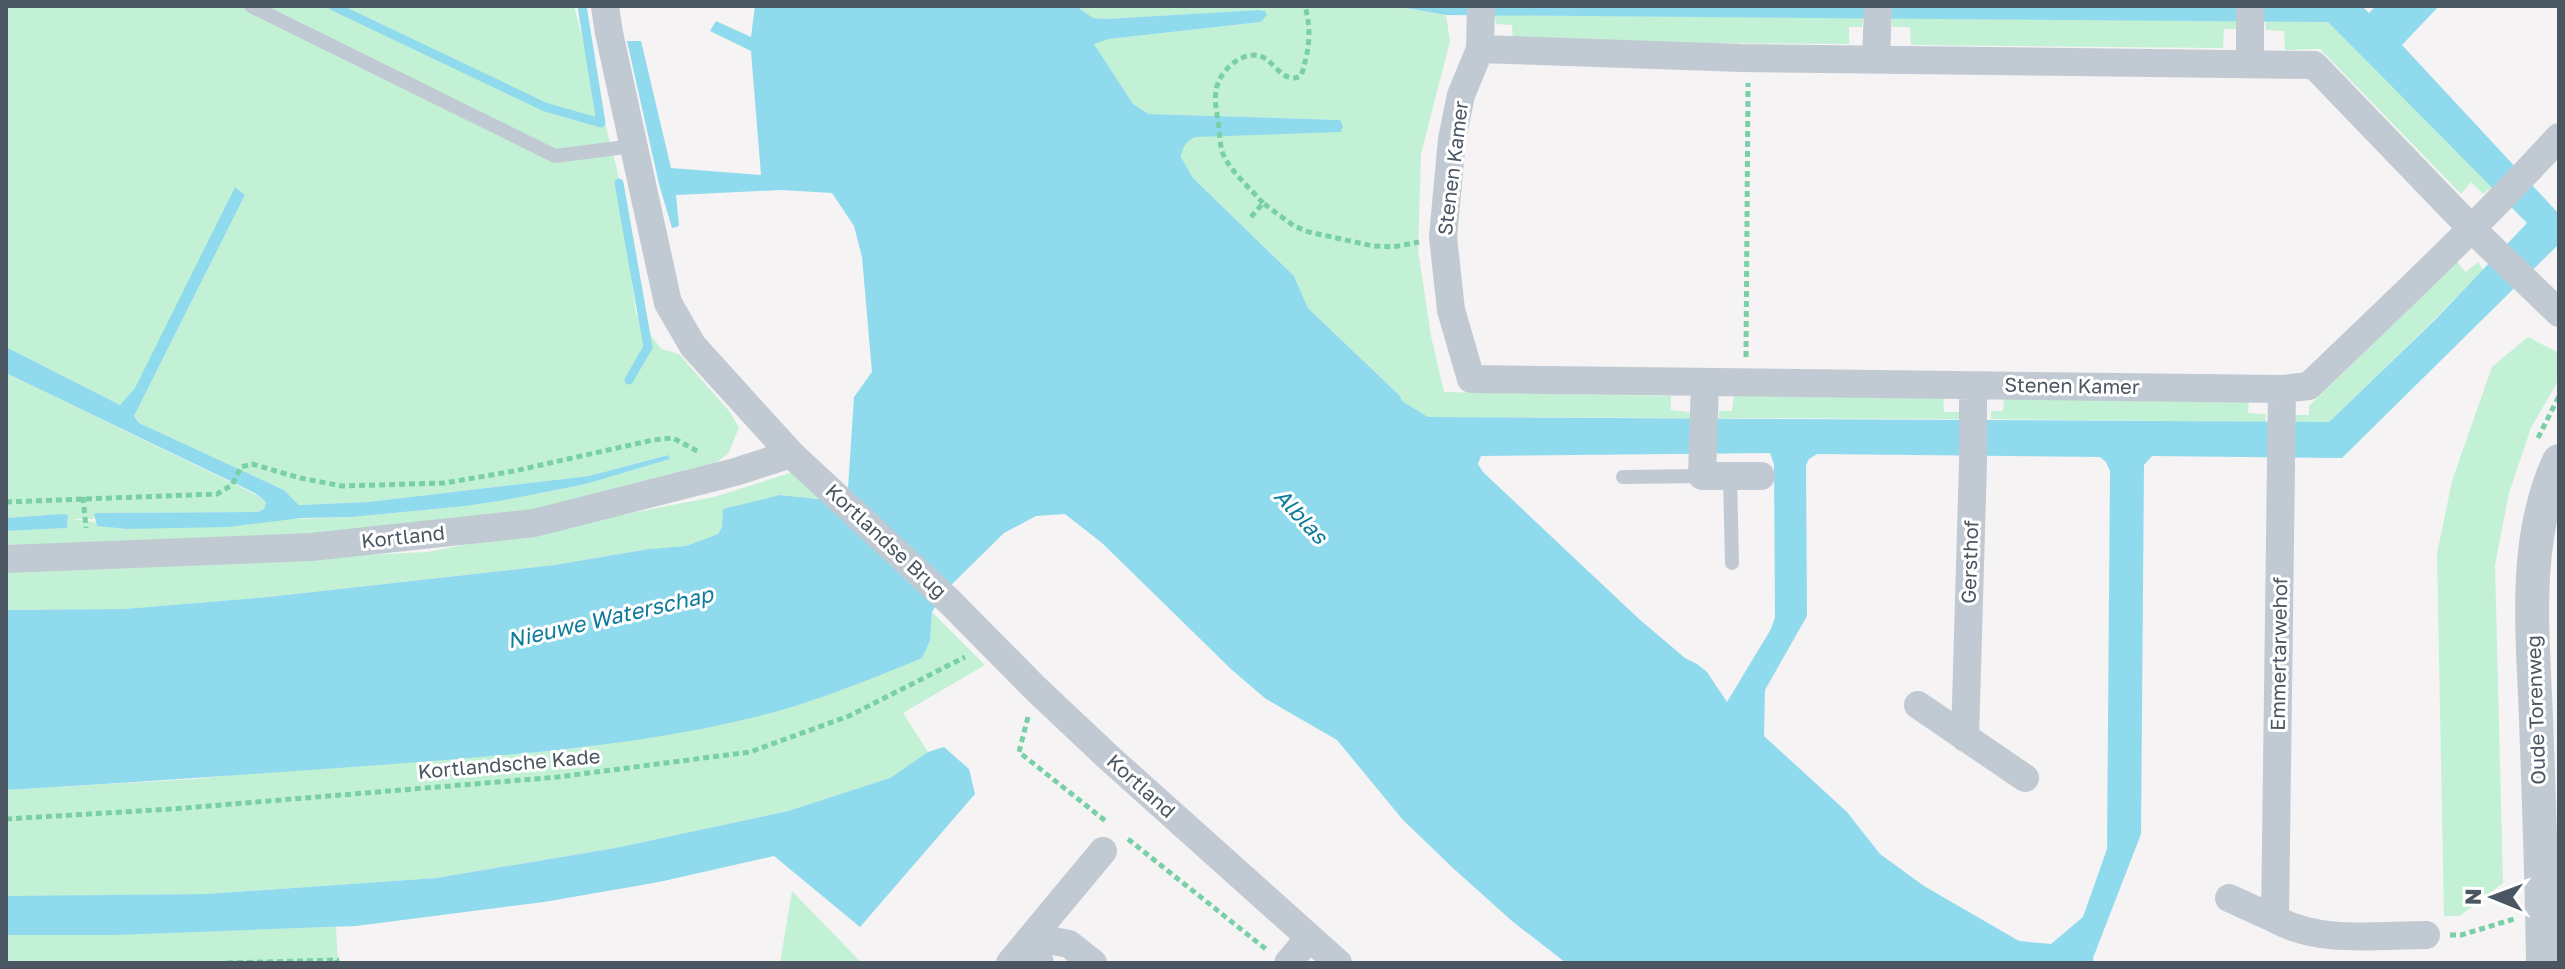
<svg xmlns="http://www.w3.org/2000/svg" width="2565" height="969" font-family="'Golos Text',sans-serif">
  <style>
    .green { fill: #c3f1d5 }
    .water { fill: #90daee; fill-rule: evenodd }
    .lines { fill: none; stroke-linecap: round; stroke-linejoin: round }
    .stream { stroke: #90daee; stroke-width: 9 }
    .path { stroke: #7ad0a6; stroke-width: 5; stroke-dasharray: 6 4; stroke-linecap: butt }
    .service { stroke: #c1cad2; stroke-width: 14 }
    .minor { stroke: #c1cad2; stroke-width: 28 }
    .tertiary { stroke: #c1cad2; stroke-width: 34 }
    .labels { text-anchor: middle; stroke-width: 6; stroke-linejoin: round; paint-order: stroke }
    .street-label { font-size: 20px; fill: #4a5661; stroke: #fff }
    .water-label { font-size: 22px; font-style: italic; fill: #0c7c9b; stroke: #fff }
  </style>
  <rect width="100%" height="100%" fill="#f5f3f3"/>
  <!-- green -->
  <path class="green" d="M6,6H574L617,169L636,314L661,349L679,354L730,412L739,428L728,454L699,474L563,506L338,535L6,550V531L67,528L68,519L61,514L6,518V373L255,494L266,502L264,509L258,512L97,513L94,514V519H71L95,522L97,526L352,517L466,506L505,500L586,484L670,459L667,455L589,476L368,502L299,505L284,490L139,423L134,416L245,195L235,187L135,389L120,405L6,347Z
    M1076,6H1395L1446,15L1450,41L1421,154L1418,250L1431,336L1444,392L1671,396V410L1689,412L1691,418L1428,417L1402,401L1400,396L1308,308L1294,276L1193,178L1181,157L1183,147L1189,140L1196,137L1223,135L1340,120L1149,114L1133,104L1093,43L1109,39L1261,22L1263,10L1105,19L1093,18Z
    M1495,15L1863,18L1862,27H1849V44L1513,42L1512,25L1496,24Z
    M1892,18L2238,21V29H2224L2223,48L1911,45L1910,27H1892Z
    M2265,21L2328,22L2492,187L2483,194L2471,182L2461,194L2320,49L2285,50L2284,31L2266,30Z
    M2457,262L2466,272L2478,262L2483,270L2434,320L2329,422L2295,423V415H2309V406Z
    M2528,337L2559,353V379L2531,428L2509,493L2495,565L2503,883L2460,916H2444L2437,554L2452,481L2492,367Z
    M1734,396H1943L1944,412H1960V419L1719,418V411H1732Z
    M2004,399L2249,400L2248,413L2266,414L2265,422L1991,419V411H2003Z
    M793,472L818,499L780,495L767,499L722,527L718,534L686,546L649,549L554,565L268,597L124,609L6,610V571L427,552L714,497Z
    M932,612L985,665L903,713L928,752L890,778L788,811L615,848L436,878L206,894L71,896L74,935L336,927L338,963H6V790L196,779L791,707L922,658L930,641Z
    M792,891L853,954L861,963H780Z"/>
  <!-- water -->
  <path class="water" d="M755,6H1076L1093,18L1105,19L1259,10L1265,11L1267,15L1261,22L1109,39L1094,44L1133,104L1149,114L1340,120L1343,126L1341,132L1196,137C1186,141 1183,146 1181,157L1193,178L1294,276L1308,308L1400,396L1402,401L1428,417L2329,422L2437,318L2527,223L2328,22L1446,15L1395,6H2362L2369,13L2376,6H2439L2402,45L2559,214V244L2342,458L2152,456L2144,465L2141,834L2093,958L2094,963H1566L1512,921L1454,869L1403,820L1337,740L1266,699L1232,670L1102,543L1065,514L1036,516L1004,533L944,592L932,612L930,641L922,658C879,676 836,693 792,707C659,746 517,754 380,765C255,774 131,783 6,790V610L124,609L268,597L554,565L649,549L686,546L718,534L722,527L723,509L780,495L818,499L848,488L854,397L872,372L862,257L854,226L832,193L781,190L676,195L679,226L672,228L659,184L627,41H641L671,168L761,175L751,51L710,31L716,21L751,37ZM1770,453L1774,464L1775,617L1771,629L1727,702L1707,672L1697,664L1685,658L1639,619L1483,472L1478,464L1481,456ZM1817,454L2100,457L2106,462L2110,471L2107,849L2083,917L2051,944L2019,941L1924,886L1880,854L1847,812L1764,736L1765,690L1807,616L1806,465L1809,459Z
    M235,187L245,195L134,416L139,423L284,490L299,505L368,502L589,476L668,455L670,459L586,484L505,500L466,506L352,517L302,518L228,527L128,529L97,526L94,514L97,513L258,512L264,509L266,502L255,493L6,373V347L120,405L135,388Z
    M61,514L68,515L67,528L6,531V518Z
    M944,747L969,769L975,794L860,927L774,856L659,882L544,902L356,926L116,935H6V896L206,894L436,878L615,848L788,811L890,778L928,752Z"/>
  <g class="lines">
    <!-- stream -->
    <path class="stream" d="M333,6L545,107L601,123L582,6
      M619,183L648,347L629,380"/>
    <!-- path -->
    <path class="path" d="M1263,203C1250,188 1231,172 1223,154C1220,146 1220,137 1219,129C1218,117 1214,103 1216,91C1218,74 1235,56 1254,55C1274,55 1280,86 1301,76C1309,51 1312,32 1305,6
      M1251,217L1263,203L1294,226L1309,232L1373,246L1393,247L1419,242
      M1746,357L1748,83
      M2538,438L2559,396
      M83,497L86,528
      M6,502L217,494L232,485L241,467L252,464L300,478L342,486L445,483L514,471L653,440L673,438L699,452
      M1028,717L1019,752L1108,823
      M6,819L172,809L558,777L750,752L849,716L965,657
      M1128,839L1267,950
      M2450,935H2461L2514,919
      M227,963L337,960V963"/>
    <!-- service -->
    <path class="service" d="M251,6L555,156L633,146
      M1730,476L1732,563
      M1623,477L1702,476"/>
    <!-- minor -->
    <path class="minor" d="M605,6L609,33L668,303L693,346L791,454L950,602L1036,689L1107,756L1338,963
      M1480,49L1481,6
      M1876,59L1878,6
      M2250,63V6
      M2559,137C2480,224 2394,304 2309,386L2282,389L1471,379L1451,310L1443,237L1452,139L1461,95L1480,49L1742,58L2314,65L2471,228L2559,313
      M1705,382L1702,476H1761
      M2282,389L2275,919C2320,944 2376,935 2426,935
      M6,559L311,547L534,523L735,472L791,454
      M1918,705L2025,778
      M1965,738L1973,462V386
      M2229,898L2275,919
      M1010,963L1103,851
      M1040,963L1032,937L1069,944L1093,963
      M1288,963L1309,938"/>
    <!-- tertiary -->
    <path class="tertiary" d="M2543,963C2542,882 2539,800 2536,719C2533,633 2522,541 2559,461"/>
  </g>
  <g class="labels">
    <!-- street labels -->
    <g class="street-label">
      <text transform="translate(1453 168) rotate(-83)" y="7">Stenen Kamer</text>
      <text transform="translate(2072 386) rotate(1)" y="7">Stenen Kamer</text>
      <text transform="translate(403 537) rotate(-6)" y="7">Kortland</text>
      <text transform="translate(886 541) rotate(43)" y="7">Kortlandse Brug</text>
      <text transform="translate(1970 562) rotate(-88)" y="7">Gersthof</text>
      <text transform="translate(2279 654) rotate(-89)" y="7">Emmertarwehof</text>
      <text transform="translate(2536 710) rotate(-92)" y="7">Oude Torenweg</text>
      <text transform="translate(509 764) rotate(-5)" y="7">Kortlandsche Kade</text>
      <text transform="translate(1141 786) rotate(42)" y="7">Kortland</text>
    </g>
    <!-- water labels -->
    <g class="water-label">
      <text transform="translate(1301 516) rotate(47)" y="8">Alblas</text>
      <text transform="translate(610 617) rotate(-13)" y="8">Nieuwe Waterschap</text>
    </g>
  </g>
  <!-- border -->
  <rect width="2565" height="969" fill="none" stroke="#4a5661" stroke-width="16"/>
  <!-- north arrow -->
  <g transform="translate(2493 897) rotate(271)" stroke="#ffffff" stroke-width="6" paint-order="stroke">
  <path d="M0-6L14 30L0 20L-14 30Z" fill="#4a5661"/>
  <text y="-12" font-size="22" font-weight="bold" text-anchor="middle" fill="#4a5661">N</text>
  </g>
</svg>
